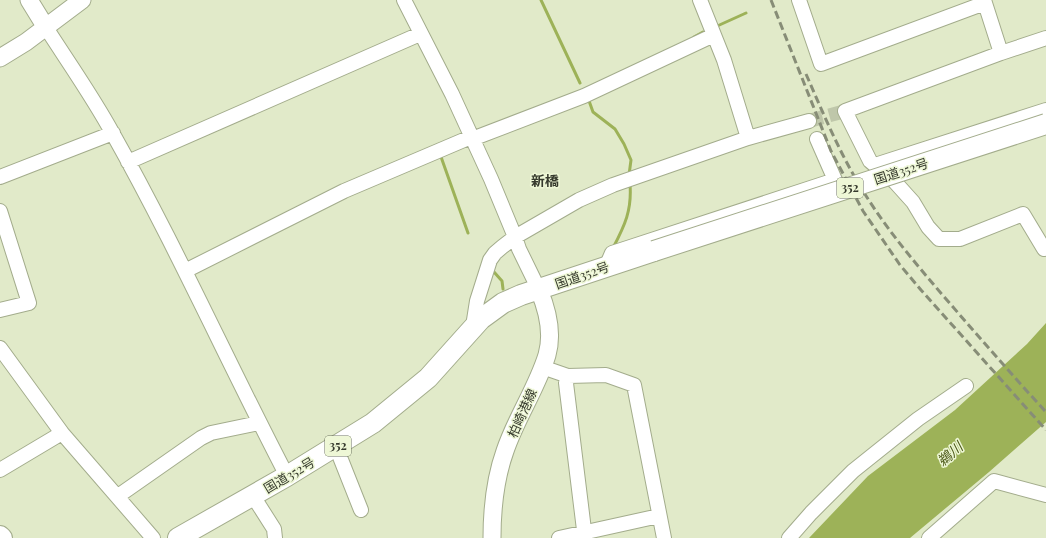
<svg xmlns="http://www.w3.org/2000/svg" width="1046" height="538" font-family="'Playfair Display','Noto Sans JP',serif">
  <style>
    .water { fill: #9db258 }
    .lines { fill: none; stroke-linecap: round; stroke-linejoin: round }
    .stream { stroke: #9db258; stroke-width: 3 }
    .minor-tunnel { stroke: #bfc7aa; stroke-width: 14; stroke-dasharray: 14 7; stroke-linecap: butt }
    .minor-casing { stroke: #a3ac8c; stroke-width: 16 }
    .major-casing { stroke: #a3ac8c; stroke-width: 19 }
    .highway-casing { stroke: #a3ac8c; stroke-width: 22 }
    .minor { stroke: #fff; stroke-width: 14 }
    .major { stroke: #fff; stroke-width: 17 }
    .highway { stroke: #fff; stroke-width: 20 }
    .rail { stroke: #878d77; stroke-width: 3; stroke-dasharray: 8 4; stroke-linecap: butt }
    .highway-bridge-casing { stroke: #a3ac8c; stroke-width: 22; stroke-linecap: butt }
    .highway-bridge { stroke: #fff; stroke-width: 20 }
    .labels { text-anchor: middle; stroke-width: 3; stroke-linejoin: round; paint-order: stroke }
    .shield { fill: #eef7d6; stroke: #6d7360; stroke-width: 1 }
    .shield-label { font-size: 12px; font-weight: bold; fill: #363a2d }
    .street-label { font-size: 13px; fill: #363a2d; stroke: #eef7d6 }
    .neighbourhood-label { font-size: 14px; font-weight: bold; fill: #363a2d; stroke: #eef7d6 }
    .water-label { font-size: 14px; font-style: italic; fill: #4d5a1a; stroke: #eef7d6 }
  </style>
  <rect width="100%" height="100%" fill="#e1eac9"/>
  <!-- water -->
  <path class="water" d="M1046,323V422L989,472L910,538H809L868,476L955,410L1027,344Z"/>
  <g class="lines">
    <!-- stream -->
    <path class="stream" d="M541,0L580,83
      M715,27L746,13
      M694,37L703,32
      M588,98L593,112L615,129L624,144L631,160L629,175
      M440,154L468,233
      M613,248C625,225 632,210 630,184
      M494,272L502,281L503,289"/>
    <!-- minor-tunnel -->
    <path class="minor-tunnel" d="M809,121L845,111"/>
    <!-- minor casing -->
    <g class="minor-casing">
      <path id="minor" d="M404,0L452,94L491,179L515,237L519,249L539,290
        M799,0L821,64L985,3
        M984,0L1001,53
        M45,26C68,62 93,97 113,134C176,246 228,363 287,476
        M1046,38L1001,53L845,111L870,161L895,182L913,202L928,227L939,239H960L1023,214L1044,249L1046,248
        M748,138L809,121
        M472,139L584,96L714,35
        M128,162L420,34
        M875,165L1046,110
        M0,177L113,133
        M0,211L29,303L0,310
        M606,267L612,253L835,180L817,139
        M185,271L344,191L471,137
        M476,325L474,320L477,301L490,260L495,253L502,247L515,237L579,200L613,185L748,138L724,60L700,0
        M0,348L62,433L153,538
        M542,367L568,376L606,375L634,385L664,538
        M568,376L566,383L585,538
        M336,447L361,510
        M0,470L62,433
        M118,496L201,438L211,433L259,423
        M253,496L274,529L275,538
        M559,538L659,516
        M789,538L811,513L853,471L918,419L966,386
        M929,538L994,481L1046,495"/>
    </g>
    <!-- major casing -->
    <g class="major-casing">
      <path id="major" d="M29,0L45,26
        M0,58L26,42L82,0
        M492,538C492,508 495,479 505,451C516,418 537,388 547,355C553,334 547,309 539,290"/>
    </g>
    <!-- highway casing -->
    <g class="highway-casing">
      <path id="highway" d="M0,536L2,538
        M178,538L287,476L373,423L428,378L481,319L503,303L521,295L654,251"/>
    </g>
    <!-- minor -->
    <use href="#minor" class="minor"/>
    <!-- major -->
    <use href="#major" class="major"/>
    <!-- highway -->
    <use href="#highway" class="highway"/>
    <!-- rail -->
    <path class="rail" d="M771,0L831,151L863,211L900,265L921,290L1046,430
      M806,74C823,113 840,154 863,191C887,230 916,264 946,299C979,337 1012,375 1046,412"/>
    <!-- highway-bridge casing -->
    <g class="highway-bridge-casing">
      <path id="highway-bridge" d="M654,251L1046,124"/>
    </g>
    <!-- highway-bridge -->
    <use href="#highway-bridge" class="highway-bridge"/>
  </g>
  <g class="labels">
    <!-- shield labels -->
    <g class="shield">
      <rect x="837" y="178" width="26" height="20" rx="3"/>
      <rect x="325" y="436" width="26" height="20" rx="3"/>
    </g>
    <g class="shield-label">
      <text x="850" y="192">352</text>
      <text x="338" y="450">352</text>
    </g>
    <!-- street labels -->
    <g class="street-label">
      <text transform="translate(901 171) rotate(-18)" y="5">国道352号</text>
      <text transform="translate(582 275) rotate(-19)" y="5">国道352号</text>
      <text transform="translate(522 413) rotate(-66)" y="5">柏崎港線</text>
      <text transform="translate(289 475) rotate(-31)" y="5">国道352号</text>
    </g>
    <!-- neighbourhood labels -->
    <g class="neighbourhood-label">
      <text x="545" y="186">新橋</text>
    </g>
    <!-- water labels -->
    <g class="water-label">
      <text transform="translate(950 454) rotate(-41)" y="5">鵜川</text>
    </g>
  </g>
</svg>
